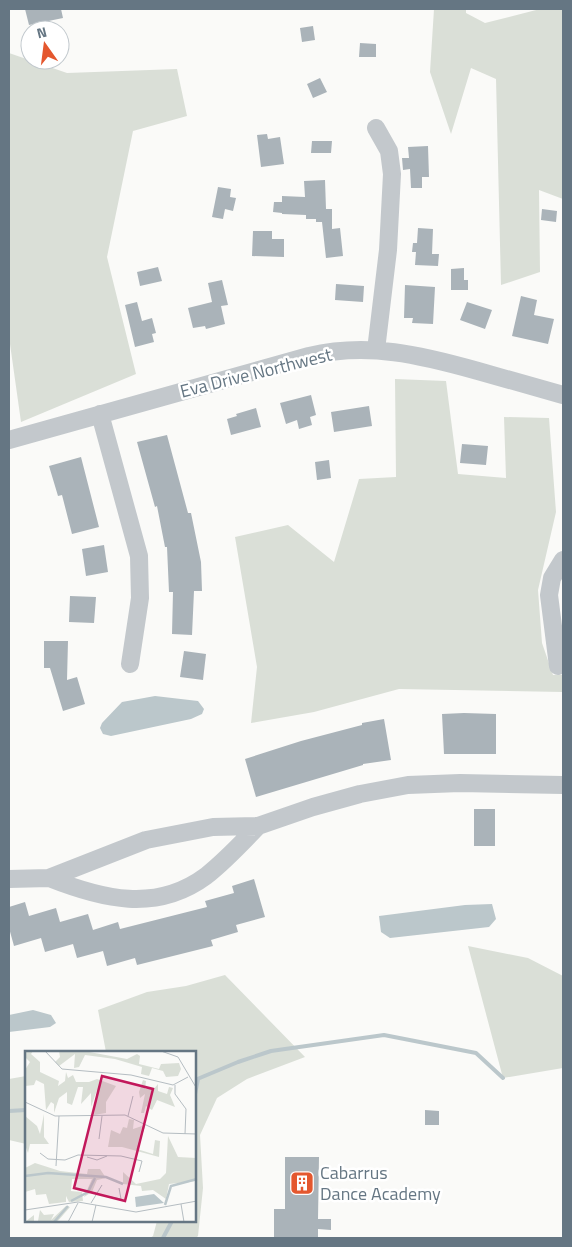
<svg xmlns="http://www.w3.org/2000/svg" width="572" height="1247" font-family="'Titillium Web',sans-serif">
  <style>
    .green { fill: #dadfd7 }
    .water { fill: #bbc7cb }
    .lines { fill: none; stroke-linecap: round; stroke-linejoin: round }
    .stream { stroke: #bbc7cb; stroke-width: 4 }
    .building { fill: #aab3b9 }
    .minor { stroke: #c3c8cc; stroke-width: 18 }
    .labels { text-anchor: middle; stroke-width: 5; stroke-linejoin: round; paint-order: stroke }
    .street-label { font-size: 18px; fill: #657683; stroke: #fff }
    .poi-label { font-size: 18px; fill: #657683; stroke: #fff; text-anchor: start }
    .inset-river { fill: none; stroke: #bbc7cb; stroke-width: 2.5 }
    .inset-road { fill: none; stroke: #b5bdc2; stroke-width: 1 }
    .view { fill: #c2185b; fill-opacity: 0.15; stroke: #c2185b; stroke-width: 2.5 }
    .inset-edge { fill: none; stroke: #657683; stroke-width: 2.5 }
  </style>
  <rect width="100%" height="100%" fill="#fafaf8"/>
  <!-- green -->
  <path class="green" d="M434,9H466V13L485,23L540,9H563V199L539,190L540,272L501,285L496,79L471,68L451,134L430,72Z
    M9,53L67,73L177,69L187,116L133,131L107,257L136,374L21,422L9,337Z
    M395,379L446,381L458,474L506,478L504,417L549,418L556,512L538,590L542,643L553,675H563V692L399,689L314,712L251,723L257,667L235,537L288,525L334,562L359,479L396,477Z
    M468,946L528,958L563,976V1068L503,1078Z
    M225,975L305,1057L247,1079L217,1098L200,1135L203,1188L198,1236L196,1238H150L153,1236L157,1221H195V1052H106L98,1010L147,992L186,986Z
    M26,1076V1144L9,1140V1079Z"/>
  <!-- water -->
  <path class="water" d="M155,696L198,701L204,709L202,714L191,719L111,736L103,734L100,728L102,723L122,702Z
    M492,904L496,919L489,927L390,938L381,932L379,916L465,905Z
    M33,1010L51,1015L56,1023L50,1027L9,1032V1015Z"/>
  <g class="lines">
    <!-- stream -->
    <path class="stream" d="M195,1080L238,1062L271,1051L384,1035L476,1053L503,1078
      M195,1094L198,1079
      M9,1111L26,1110
      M163,1238L172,1221"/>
  </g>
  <!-- building -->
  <path class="building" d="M25,9H61L63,18L29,25Z
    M313,26L315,40L302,42L300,28Z
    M360,43L376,44V57H359Z
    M320,78L327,92L313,98L307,84Z
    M267,134L268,139L280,137L284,164L261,167L257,135Z
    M312,141H332L331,153H311Z
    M428,146L429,177H422V188H411L410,169L403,170L402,158H409L408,147Z
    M325,180L326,209H332V229L340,228L343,256L326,258L322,222H316V219H306V215L282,214V213L273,212L274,202H282V196L305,197L304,181Z
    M218,187L231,189L230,197L236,198L233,211L225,209L223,219L212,217Z
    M542,209L557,211L556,222L541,220Z
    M418,228L433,229L432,254H439L438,266L415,265L416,252H412L413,243H417Z
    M253,231H272V239H284V257L252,256Z
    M158,267L162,281L140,286L137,272Z
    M464,268V280H468V290H451V269Z
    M222,280L228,305L221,306L225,324L206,329L205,326L193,328L188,308L212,302L208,283Z
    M336,284L364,286L363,302L335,300Z
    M405,285L435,287L433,324L412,323L413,318H404Z
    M521,296L537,300L534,315L554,319L548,344L512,336Z
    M137,302L142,321L152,318L156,333L152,334L154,342L135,347L125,305Z
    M467,302L492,310L485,329L460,320Z
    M311,395L316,415L310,417L312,425L299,429L297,420L286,424L280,403Z
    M369,406L372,426L334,432L331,412Z
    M256,408L261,427L231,435L227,419L237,416L236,414Z
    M167,435L188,513H191L201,562L202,591H194L192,635L172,634L173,592H169L167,547H165L157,506L155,507L137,442Z
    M462,444L488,446L486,465L460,463Z
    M81,457L99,527L72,534L62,495L58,496L49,466Z
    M329,460L331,478L317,480L315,462Z
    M104,545L108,572L86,576L82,549Z
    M70,596L96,597L94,623L69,622Z
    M44,641H68L67,680L77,677L85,704L63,711L50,668H44Z
    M184,651L206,654L203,680L180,677Z
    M464,713L496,714V754H444L442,714Z
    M384,719L391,760L363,764V765L256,797L245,759L301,741L362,725V723Z
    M474,809H495V846H474Z
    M254,879L265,917L236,925L238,932L211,940L213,946L137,965L135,958L107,966L103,951L77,958L73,944L45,952L41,938L14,946L9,928V907L25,902L29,916L56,908L60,922L88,914L93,930L118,922L120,929L207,907L205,901L234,893L232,886Z
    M425,1110L439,1111V1125H425Z
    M285,1157H319L318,1219H331V1230L318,1229V1238H274V1209H285Z"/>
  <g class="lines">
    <!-- minor -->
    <path class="minor" d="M376,350L388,250L392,174L389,151L376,128
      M100,414L139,556L140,598L130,664
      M9,440L309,356C368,342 421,355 478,371C507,379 535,387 563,395
      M558,666L549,595L552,578L563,560
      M49,878C102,899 156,913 206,876C225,861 242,843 258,826
      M9,879L49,878L146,840L213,827L258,826L313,807L360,794L408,785L460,783L563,785"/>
  </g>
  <!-- icons -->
  <defs>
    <g id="building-square" transform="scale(1.25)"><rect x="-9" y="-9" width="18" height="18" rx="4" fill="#e4572e" stroke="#fff"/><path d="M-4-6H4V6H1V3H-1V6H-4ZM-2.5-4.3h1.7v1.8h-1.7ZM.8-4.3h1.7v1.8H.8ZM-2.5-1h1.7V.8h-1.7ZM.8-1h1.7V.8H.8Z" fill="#fff"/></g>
  </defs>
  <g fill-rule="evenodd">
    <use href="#building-square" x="302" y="1183"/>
  </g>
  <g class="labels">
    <!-- street labels -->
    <g class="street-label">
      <text transform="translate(256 373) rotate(-14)" y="6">Eva Drive Northwest</text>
    </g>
    <!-- poi labels -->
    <g class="poi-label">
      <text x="320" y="1179">Cabarrus<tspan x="320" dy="21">Dance Academy</tspan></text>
    </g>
  </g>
  <!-- overview -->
  <g transform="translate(25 1051)">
    <rect width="171" height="171" fill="#fafaf8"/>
    <path d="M0,0H8L6,3L15,11V21L34,30L33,35L40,30L41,21L43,27L48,24L51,31H64L72,28L91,35L81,51V62L69,64L72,39L66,56V42L56,53L58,36H53L47,54L42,52V41L34,47L29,62V53L26,51L21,59L19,33L11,29L9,34L0,35V19L5,11L0,6ZM34,0H59L102,8L112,3L115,5L114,13L134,18L136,13L154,12L156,18L153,25L141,26L138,20L127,17L124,25L116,23L117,16L90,8L60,4L54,16L49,17L50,3L34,15L30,11L35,6ZM118,29L121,30L120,38H129L133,33V40L142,43L144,36L148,37L145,44L150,56L132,49L127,59L121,55L119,62H116L120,43L115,47L114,41ZM19,63V86L24,93H5L3,102L0,94V65L12,75L15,83ZM104,68L109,69L108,78L117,75L112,98L128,103L130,89L135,90L134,106L97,96H83L86,79L95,83L98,76L102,77ZM143,85L153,106L171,107V130L144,133L141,148L128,139L117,140L116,135L98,133V121L111,133L135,128L141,122ZM10,112L35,120L62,123L63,118H75L81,127L72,129L67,141L59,146L67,128H47L46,140L57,141L58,150L44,151L41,145V151L24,153L21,143L11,144L10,138L0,141V117ZM41,155L45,156L32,171H0L9,164V170H13L15,159L19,164L29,163L26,169Z" fill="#dadfd7"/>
    <path d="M129,143L139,152L111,156L110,146Z" fill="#bbc7cb"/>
    <path class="inset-river" d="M0,125L23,122L81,126L98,133M46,150L63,141L70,127M140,154L146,135L172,128M29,171L43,155"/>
    <path class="inset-road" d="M20,0L37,18L106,24L148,34L163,26M136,0L153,6L172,38M150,34V43L161,58L160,83M0,51L30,65L100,64L138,82L172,83M103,65L108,45M74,88L77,65M112,98L120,74M15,102L23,108L40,109L53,104L96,105L117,110L114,121M62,106L72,109L82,105M31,115L34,65M86,146L96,148L94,137M66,152L77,134M156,153L159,171M0,159L53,151L111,161L172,150M43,171L53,152M67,171L71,154"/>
    <path class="view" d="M77,25L128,38L100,150L49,137Z"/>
    <rect width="171" height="171" class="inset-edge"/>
  </g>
  <!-- border -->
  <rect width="572" height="1247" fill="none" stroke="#657683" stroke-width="20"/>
  <!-- north arrow -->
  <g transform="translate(45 45) rotate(346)"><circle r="24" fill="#ffffff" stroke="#c1c8cd"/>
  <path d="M0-4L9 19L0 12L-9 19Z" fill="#e4572e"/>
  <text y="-8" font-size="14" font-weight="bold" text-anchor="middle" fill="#657683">N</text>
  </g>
</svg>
